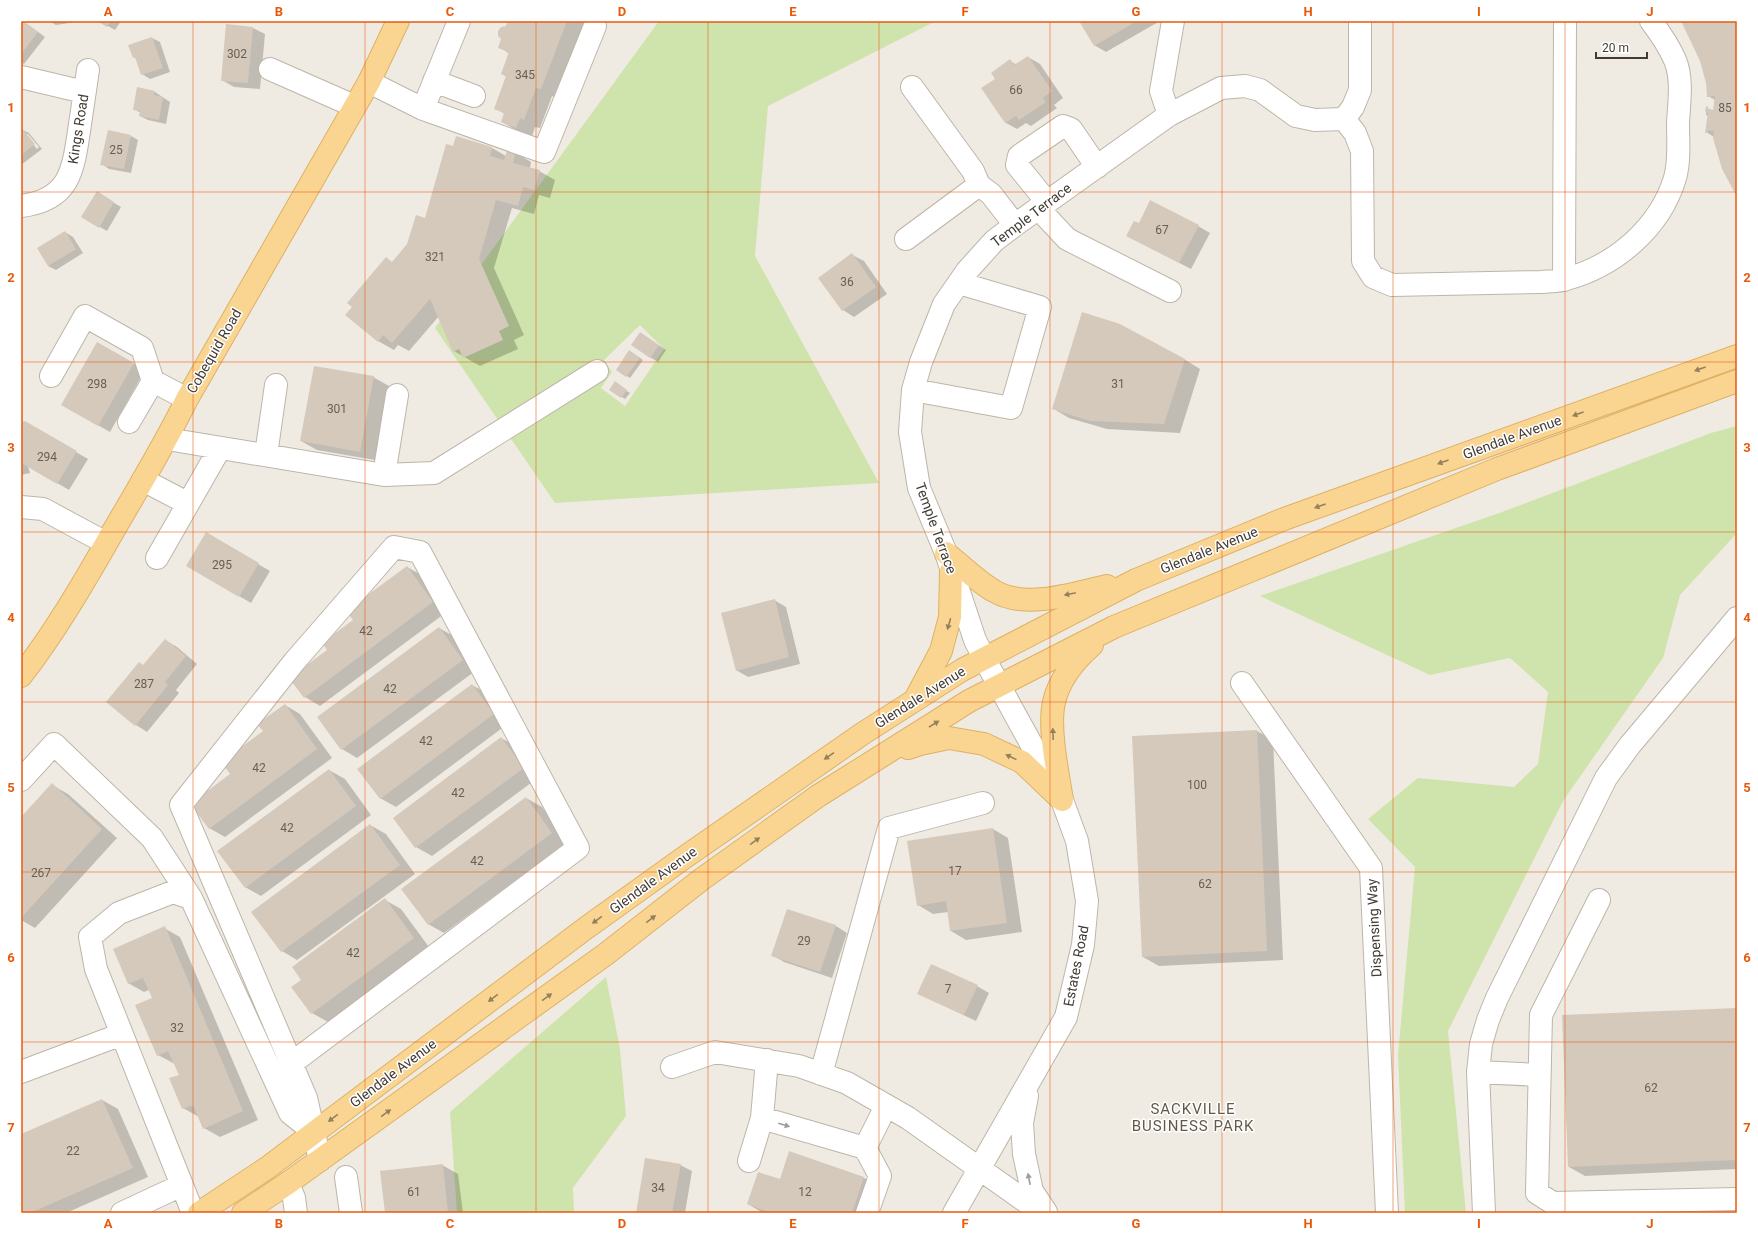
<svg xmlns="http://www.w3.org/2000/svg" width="1758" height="1234" font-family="Roboto,sans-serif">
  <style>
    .green { fill: #cfe4ac; fill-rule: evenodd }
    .shadow { fill: #0003; fill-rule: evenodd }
    .building { fill: #d5c9bb }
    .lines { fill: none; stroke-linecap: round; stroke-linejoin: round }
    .minor-casing { stroke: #beb5a9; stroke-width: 24 }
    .major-casing { stroke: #deb163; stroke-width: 24 }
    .minor { stroke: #fff; stroke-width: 22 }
    .major { stroke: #fad592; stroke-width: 22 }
    .oneway { fill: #95805e }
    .oneway2 { fill: #a09d99 }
    .grid { fill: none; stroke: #e8590c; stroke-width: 1; stroke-opacity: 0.55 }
    .labels { text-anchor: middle; stroke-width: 3; stroke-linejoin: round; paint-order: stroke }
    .number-label { font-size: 12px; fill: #675e55 }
    .street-label { font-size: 14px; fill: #423b33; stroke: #fff }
    .neighbourhood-label { font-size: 15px; letter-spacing: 1px; fill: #64584b; stroke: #fff }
    .neatline { fill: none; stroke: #e8590c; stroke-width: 1.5 }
    .grid-label { font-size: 13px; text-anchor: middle; font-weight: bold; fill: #e8590c }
  </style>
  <rect width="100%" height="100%" fill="#f0ebe2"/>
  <!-- green -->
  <path class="green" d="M659,21H936L768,106L755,256L879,483L555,503L435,328ZM640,325L664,349L625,406L601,388L612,372L604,360Z
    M1737,426V533L1680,595L1663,658L1563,801L1448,1031L1466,1213H1405L1398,1055L1415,867L1368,819L1418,778L1514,787L1538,764L1548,692L1510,658L1430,675L1260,596L1502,512L1711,433Z
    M606,977L620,1049L626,1116L573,1188L574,1213H457L450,1112Z"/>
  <!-- shadow -->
  <path class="shadow" d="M21,21L27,24L45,37L24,64L21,62Z
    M49,21H82L56,25Z
    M99,21H121L115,30Z
    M509,21H586L557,98L552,96L540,128L535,127L532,136L518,131L502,122L505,114L495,108L507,77L502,74L510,54L499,47Z
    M1081,21H1160L1106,52L1094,45Z
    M1682,21H1737V195L1714,137L1706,132L1709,116L1706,115L1707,108L1714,111L1715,100L1708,96L1707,83L1701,61Z
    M253,28L265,34L260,89L234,87L222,80Z
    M152,38L160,42L170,72L150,79L142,74L137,59L133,57L130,46Z
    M1028,57L1040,64L1063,98L1054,105L1057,108L1031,126L1026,123L1017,129L1006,123L996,79L1010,61L1017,65Z
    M137,89L155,92L170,102L166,124L148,120L140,116L141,113L134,109Z
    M21,129L29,133L42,149L21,165ZM25,134H28L39,147L37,149Z
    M131,136L138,140L131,173L109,169L102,164Z
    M457,137L492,148L506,156L516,153L531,162L530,168L539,171L555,180L550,198L539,195L534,214L512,208L494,268L524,335L514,340L518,349L480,366L454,351L439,316L409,351L398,345L394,350L378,341L393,263L408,245L425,219Z
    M97,193L121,207L107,231L82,217Z
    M1198,226L1210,233L1191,269L1139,242Z
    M65,232L73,237L83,253L56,270L48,266Z
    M852,255L864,261L887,294L854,317L843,310Z
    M648,338L666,350L658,362L650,357Z
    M97,343L145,370L110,432L62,405Z
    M633,353L643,360L630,378L617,369Z
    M1184,359L1200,369L1180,433L1107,429L1069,418L1054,409Z
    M373,377L389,386L375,460L317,450L301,441Z
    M618,385L630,393L625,399L610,389Z
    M24,422L88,459L69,490L28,466L30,473L21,475V423Z
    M206,534L270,571L251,603L188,566Z
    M407,567L423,576L448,611L320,706L305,697L329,650L354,620Z
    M774,600L786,607L800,664L748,677L736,670Z
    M439,628L455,637L478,669L357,758L342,749Z
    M165,640L177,647L197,664L176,690L179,693L147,732L136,725L107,702L144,666Z
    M472,685L488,694L509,723L396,807L380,798Z
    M285,705L300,714L332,758L225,837L209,828L231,774Z
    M1257,731L1273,740L1283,960L1159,966L1143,957L1133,737Z
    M501,738L517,747L539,777L432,856L416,847L394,818Z
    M329,770L345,779L371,815L261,896L245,887Z
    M52,785L68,794L117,838L35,928L21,920V819Z
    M526,798L542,807L567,842L444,933L428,924Z
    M370,825L386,834L415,874L297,960L282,951Z
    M993,829L1008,838L1022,932L966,940L951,931L948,912L933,914L918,905Z
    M385,900L401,909L429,947L328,1022L312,1013L292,987L302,980Z
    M836,926L847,933L832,978L784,962L772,955Z
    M164,928L180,937L258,1120L220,1137L204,1128L199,1117L183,1108L180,1075L175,1064L158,1055L153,999L149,990L144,992L128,983Z
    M977,986L989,993L976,1021L919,994Z
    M1737,1009V1169L1585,1176L1569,1167Z
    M102,1100L118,1109L148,1177L66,1213H21V1135Z
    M790,1152L864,1178L879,1187L871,1213H763L748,1204L780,1180Z
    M442,1165L458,1174L463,1213H386Z
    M680,1165L692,1171L685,1213H637Z"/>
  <!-- building -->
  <path class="building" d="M21,21H23L38,32L21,54Z
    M97,21H111L107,27Z
    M508,21H567L541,89L536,88L524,120L520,118L516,128L501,122L504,113L494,109L506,76L501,74L509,52L498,48L501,39L498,36V31L501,27L506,26Z
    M1079,21H1137L1094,46Z
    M1681,21H1737V197L1722,169L1713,138L1714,131L1708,130V133H1705L1708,112H1705L1706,107L1708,106V109L1713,110L1715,96L1707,97L1706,83L1700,61Z
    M226,24L253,27L248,83L221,81Z
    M152,37L163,68L141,75L135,57L133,58L128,45Z
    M1028,56L1052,91L1043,98L1046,102L1019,120L1016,116L1005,123L981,88L995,79L991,73L1010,59L1014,65Z
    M137,87L155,91L154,95L163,97L159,120L139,116L140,111L133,110Z
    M21,127L35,144L21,155Z
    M108,130L131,135L124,169L100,165Z
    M456,136L492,147L490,156L504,160L507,150L516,152L513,163L540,170L534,190L523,187L518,206L496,200L479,259L509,326L499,331L503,340L463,358L459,349L453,352L430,299L392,343L383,335L378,342L345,315L352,307L347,303L386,257L392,262L407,244L416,215L425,218L446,144L453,146Z
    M97,191L114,202L99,228L81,217Z
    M1150,200L1199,225L1179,263L1126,236L1134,221L1139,223Z
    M65,231L76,249L48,266L37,248Z
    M852,253L876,287L842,311L818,278Z
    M1082,312L1120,324L1185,359L1164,424L1090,421L1052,409Z
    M640,332L659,345L650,358L631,345Z
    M97,342L134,363L98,426L61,405Z
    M629,350L640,358L626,377L616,370Z
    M314,366L374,376L360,452L300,441Z
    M615,381L627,390L621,398L609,390Z
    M25,421L77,451L57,484L21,463V422Z
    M206,532L259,563L239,597L186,566Z
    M407,566L433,602L304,698L289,678L327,650L322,643L353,620L346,611Z
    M775,599L789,657L736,671L721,613Z
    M439,627L463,660L341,750L317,717Z
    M165,639L186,656L165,682L168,685L135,726L106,702L139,662L143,665Z
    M472,684L494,714L380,799L357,769Z
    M285,704L317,749L209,829L190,804L230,774L221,762L263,731L257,724Z
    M1257,730L1267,951L1142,957L1132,736Z
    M501,737L524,768L415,848L393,818Z
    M329,769L356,806L245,888L217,851Z
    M52,783L102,829L21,918V817Z
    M526,797L552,833L428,925L401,889Z
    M370,824L400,865L281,952L251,912Z
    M993,828L1007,923L950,931L946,901L917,906L907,841Z
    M385,898L414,938L311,1014L291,987L301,980L292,967Z
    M787,909L836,925L820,972L771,956Z
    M165,926L243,1111L203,1129L193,1105L182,1109L169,1078L179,1075L168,1051L157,1056L135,1005L152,998L143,978L128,984L113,949Z
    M931,964L978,985L964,1015L917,994Z
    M1737,1008V1160L1568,1167L1562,1015Z
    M102,1099L133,1168L30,1213H21V1134Z
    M789,1151L864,1177L852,1213H771L747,1204L758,1172L780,1179Z
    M645,1158L681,1164L672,1213H636Z
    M443,1164L448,1213H385L380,1171Z"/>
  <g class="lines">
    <!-- minor casing -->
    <g class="minor-casing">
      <path id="minor" d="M459,21L423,109L544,152L595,26
        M270,69L354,106
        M21,77L84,92
        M434,81L474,96
        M369,82L423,109
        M912,87L973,171L979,185
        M1169,115L1161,91L1173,21
        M1344,119L1355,133L1362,151L1363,261L1373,277L1392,285L1541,282C1549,281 1558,282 1566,279C1615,266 1660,228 1675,178C1680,161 1678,141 1678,123C1679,103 1683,79 1675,60C1669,46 1660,33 1651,21
        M1344,119L1353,107L1360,90V21
        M1047,202L1017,165L1019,156L1063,126L1071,129L1097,167
        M21,206C69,200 73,172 79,131C82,110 85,90 88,70
        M1038,208L1067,239L1170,291
        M906,239L979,185L991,194L1015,225
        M1564,280L1565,21
        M51,376L85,316L142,348L153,381L129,422
        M153,381L187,399
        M913,390L1011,408L1040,307L959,283
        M167,439L384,475L397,395
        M266,455L276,385
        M384,475L434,473L597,371
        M143,480L187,503
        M21,507L43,509L106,543
        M157,558L220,448
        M1242,683L1371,868L1387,1213
        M21,780L54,744L152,838L191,898L290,1113L314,1132
        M191,898L173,892L119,913L90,937L96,969L193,1213
        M1599,900L1541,1015L1537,1193L1553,1203L1737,1199
        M767,1060L762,1118L865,1148L886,1106
        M292,1063L578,848L420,552L394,547L294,662L181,805L306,1098L320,1160
        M672,1067L715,1052L799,1066L847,1083L908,1118L1042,1213
        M21,1072L122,1034
        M1478,1072L1539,1075
        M821,1074L889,828L983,803
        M1027,1096L1022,1123L1024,1154L1032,1191L1046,1212
        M865,1148L880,1176L867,1213
        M749,1161L762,1118
        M346,1177L351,1213
        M288,1183L294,1198L296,1213
        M122,1213L182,1185
        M954,1213L1066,1017L1083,945L1087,901L1077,841L1062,800L984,658L975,640L946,553L919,488L910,432L913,390L921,362L944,304L967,271L994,241L1015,225L1169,115L1221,88L1245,86L1260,90L1296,116L1315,120L1344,119
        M1484,1213L1478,1072L1481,1044L1488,1020L1497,998L1606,778L1630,745L1737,618"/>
    </g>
    <!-- major casing -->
    <g class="major-casing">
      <path id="major" d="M946,553C961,565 978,582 994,591C1026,610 1074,593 1107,586
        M21,676C55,632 83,584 111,535C137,490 164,446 187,399L369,82L398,21
        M916,698L941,651L950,617L951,571
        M908,748L920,744L949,738L984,744L1022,762L1062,800
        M1062,800C1058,774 1048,728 1054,702C1059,680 1075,660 1092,645
        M199,1213L267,1168L586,928L685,857L862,734L962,670L1136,580L1284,519L1737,356
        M243,1213L288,1183L606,954L702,879L818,796L969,701L1114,627L1497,469L1737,381"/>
    </g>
    <!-- minor -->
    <use href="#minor" class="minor"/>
    <!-- major -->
    <use href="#major" class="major"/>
  </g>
  <!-- one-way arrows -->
  <defs><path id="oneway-solid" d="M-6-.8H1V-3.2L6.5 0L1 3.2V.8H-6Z"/></defs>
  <g class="oneway">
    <use href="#oneway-solid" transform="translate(1700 369) rotate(160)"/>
    <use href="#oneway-solid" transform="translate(1578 414) rotate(160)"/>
    <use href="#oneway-solid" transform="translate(1443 462) rotate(160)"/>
    <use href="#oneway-solid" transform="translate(1320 506) rotate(160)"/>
    <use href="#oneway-solid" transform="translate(1070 594) rotate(168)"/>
    <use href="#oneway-solid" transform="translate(949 624) rotate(106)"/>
    <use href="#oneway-solid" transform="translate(934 724) rotate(-32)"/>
    <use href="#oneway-solid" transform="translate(1053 734) rotate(-92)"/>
    <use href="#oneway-solid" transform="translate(829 756) rotate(146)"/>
    <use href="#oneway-solid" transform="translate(1011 757) rotate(-154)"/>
    <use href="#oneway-solid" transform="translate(755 841) rotate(-36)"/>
    <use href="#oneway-solid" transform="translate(651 919) rotate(-38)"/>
    <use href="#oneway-solid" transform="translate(597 920) rotate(144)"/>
    <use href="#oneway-solid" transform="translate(547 997) rotate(-36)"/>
    <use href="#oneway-solid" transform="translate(493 998) rotate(143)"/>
    <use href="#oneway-solid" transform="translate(386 1113) rotate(-36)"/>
    <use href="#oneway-solid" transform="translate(333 1118) rotate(143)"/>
  </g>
  <g class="oneway2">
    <use href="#oneway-solid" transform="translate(784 1125) rotate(16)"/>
    <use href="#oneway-solid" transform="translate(1029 1179) rotate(-101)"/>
  </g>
  <!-- grid -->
  <path class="grid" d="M193,21V1213M365,21V1213M536,21V1213M708,21V1213M879,21V1213M1050,21V1213M1222,21V1213M1393,21V1213M1565,21V1213M21,192H1737M21,362H1737M21,532H1737M21,702H1737M21,872H1737M21,1042H1737"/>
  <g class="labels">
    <!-- number labels -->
    <g class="number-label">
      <text x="237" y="58">302</text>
      <text x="525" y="79">345</text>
      <text x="1016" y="94">66</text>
      <text x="1725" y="112">85</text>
      <text x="116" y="154">25</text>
      <text x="1162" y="234">67</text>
      <text x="435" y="261">321</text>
      <text x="847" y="286">36</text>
      <text x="97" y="388">298</text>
      <text x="1118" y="388">31</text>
      <text x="337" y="413">301</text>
      <text x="47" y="461">294</text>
      <text x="222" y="569">295</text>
      <text x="366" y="635">42</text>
      <text x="144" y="688">287</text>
      <text x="390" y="693">42</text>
      <text x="426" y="745">42</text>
      <text x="259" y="772">42</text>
      <text x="1197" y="789">100</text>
      <text x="458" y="797">42</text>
      <text x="287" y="832">42</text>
      <text x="477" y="865">42</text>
      <text x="955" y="875">17</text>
      <text x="41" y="877">267</text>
      <text x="1205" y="888">62</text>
      <text x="804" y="945">29</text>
      <text x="353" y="957">42</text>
      <text x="948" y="993">7</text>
      <text x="177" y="1032">32</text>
      <text x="1651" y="1092">62</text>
      <text x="73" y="1155">22</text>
      <text x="658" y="1192">34</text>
      <text x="414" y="1196">61</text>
      <text x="805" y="1196">12</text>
    </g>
    <!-- street labels -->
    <g class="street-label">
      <text transform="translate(78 129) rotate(-81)" y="5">Kings Road</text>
      <text transform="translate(1031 215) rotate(-37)" y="5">Temple Terrace</text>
      <text transform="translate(214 351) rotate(-60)" y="5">Cobequid Road</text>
      <text transform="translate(1512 437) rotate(-20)" y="5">Glendale Avenue</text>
      <text transform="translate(936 528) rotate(70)" y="5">Temple Terrace</text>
      <text transform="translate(1209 550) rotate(-22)" y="5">Glendale Avenue</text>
      <text transform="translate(920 697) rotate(-32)" y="5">Glendale Avenue</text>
      <text transform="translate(653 880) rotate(-36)" y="5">Glendale Avenue</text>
      <text transform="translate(1374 928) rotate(-93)" y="5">Dispensing Way</text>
      <text transform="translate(1076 966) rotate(-79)" y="5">Estates Road</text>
      <text transform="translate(393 1073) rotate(-37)" y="5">Glendale Avenue</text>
    </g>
    <!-- neighbourhood labels -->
    <g class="neighbourhood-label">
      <text x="1193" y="1114">SACKVILLE<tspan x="1193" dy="17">BUSINESS PARK</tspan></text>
    </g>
  </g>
  <!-- border -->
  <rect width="1758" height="1234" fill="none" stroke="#ffffff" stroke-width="44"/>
  <!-- scale -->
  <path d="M1596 52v6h51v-6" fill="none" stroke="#423b33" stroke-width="2"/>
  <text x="1602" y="52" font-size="12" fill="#423b33" stroke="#ffffff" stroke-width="3" paint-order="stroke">20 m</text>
  <rect x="22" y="22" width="1714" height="1190" class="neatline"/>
  <g class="grid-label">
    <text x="108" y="16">A</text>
    <text x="279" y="16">B</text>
    <text x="450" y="16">C</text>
    <text x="622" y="16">D</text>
    <text x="793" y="16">E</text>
    <text x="965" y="16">F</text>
    <text x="1136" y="16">G</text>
    <text x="1308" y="16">H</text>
    <text x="1479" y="16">I</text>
    <text x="1650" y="16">J</text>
    <text x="11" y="112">1</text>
    <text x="1747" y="112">1</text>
    <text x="11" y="282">2</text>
    <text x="1747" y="282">2</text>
    <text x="11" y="452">3</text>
    <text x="1747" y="452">3</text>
    <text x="11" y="622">4</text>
    <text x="1747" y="622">4</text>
    <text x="11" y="792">5</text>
    <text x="1747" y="792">5</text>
    <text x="11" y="962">6</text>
    <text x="1747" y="962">6</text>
    <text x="11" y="1132">7</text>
    <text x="1747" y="1132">7</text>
    <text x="108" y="1228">A</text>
    <text x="279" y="1228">B</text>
    <text x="450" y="1228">C</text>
    <text x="622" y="1228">D</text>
    <text x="793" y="1228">E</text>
    <text x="965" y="1228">F</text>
    <text x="1136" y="1228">G</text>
    <text x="1308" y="1228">H</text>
    <text x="1479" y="1228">I</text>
    <text x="1650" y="1228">J</text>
  </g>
</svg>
